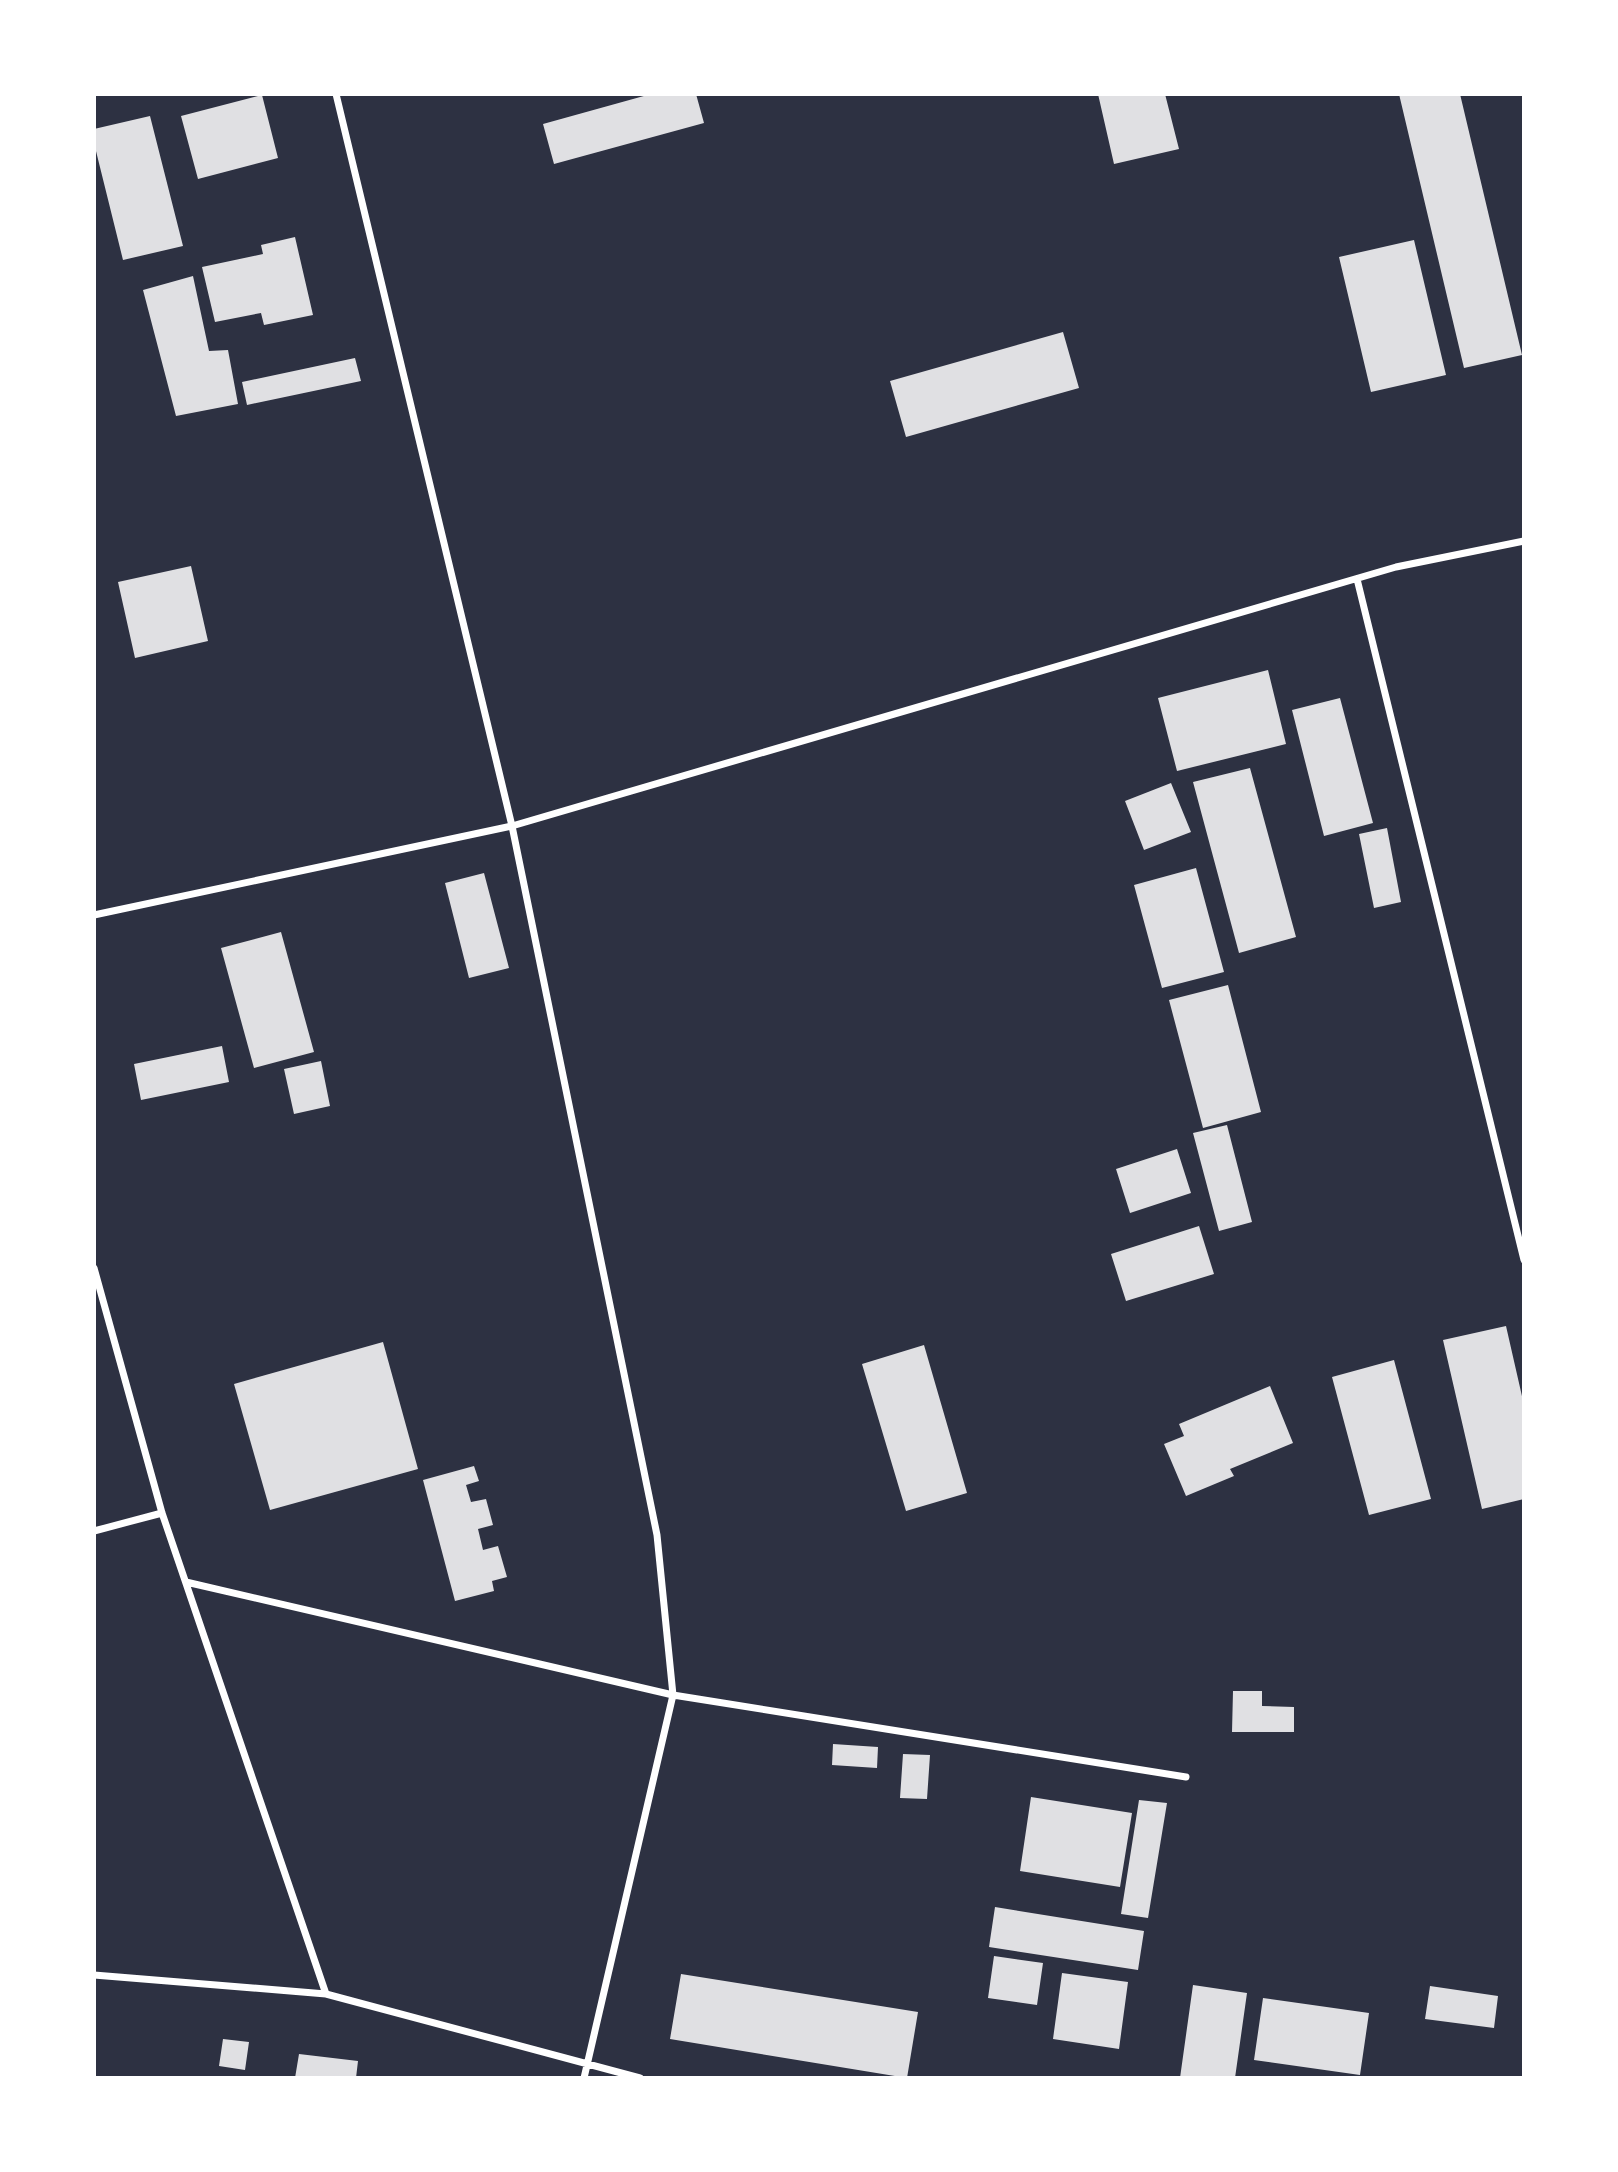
<svg xmlns="http://www.w3.org/2000/svg" width="1618" height="2172" font-family="'Golos Text',sans-serif">
  <style>
    .building { fill: #e0e0e3 }
    .lines { fill: none; stroke-linecap: round; stroke-linejoin: round }
    .minor { stroke: #fff; stroke-width: 7 }
  </style>
  <rect width="100%" height="100%" fill="#2d3142"/>
  <!-- building -->
  <path class="building" d="M651,94H696L704,123L554,164L543,124Z
    M1098,94H1165L1179,149L1114,164Z
    M1399,94H1460L1522,355L1464,368Z
    M262,95L278,158L198,179L181,116Z
    M150,116L183,246L123,260L94,143V129Z
    M295,237L313,315L264,325L261,313L215,322L202,267L263,254L261,245Z
    M1414,240L1446,375L1371,392L1339,257Z
    M193,276L209,351L228,350L238,404L176,416L143,290Z
    M1063,332L1079,388L906,437L890,381Z
    M355,358L361,381L247,405L242,382Z
    M191,566L208,641L135,658L118,582Z
    M1268,670L1286,744L1177,771L1158,698Z
    M1340,698L1373,823L1324,836L1292,710Z
    M1250,768L1296,937L1239,953L1193,782Z
    M1171,783L1191,832L1144,850L1125,801Z
    M1387,828L1401,902L1374,908L1359,834Z
    M1196,868L1224,972L1162,988L1134,885Z
    M484,873L509,968L469,978L445,883Z
    M281,932L314,1052L254,1068L221,948Z
    M1228,985L1261,1112L1203,1128L1169,1000Z
    M222,1046L229,1082L141,1100L134,1064Z
    M321,1061L330,1106L294,1114L284,1069Z
    M1227,1125L1252,1222L1219,1231L1193,1133Z
    M1177,1149L1191,1193L1130,1213L1116,1169Z
    M1199,1226L1214,1274L1126,1301L1111,1254Z
    M1506,1326L1524,1405V1499L1482,1509L1443,1340Z
    M383,1342L418,1469L270,1510L234,1384Z
    M924,1345L967,1493L906,1511L862,1364Z
    M1394,1360L1431,1499L1369,1515L1332,1377Z
    M1270,1386L1293,1443L1230,1469L1234,1476L1186,1496L1164,1444L1184,1436L1179,1424Z
    M474,1466L479,1481L466,1485L471,1502L486,1499L493,1525L478,1529L483,1550L498,1546L507,1577L492,1581L494,1591L455,1601L423,1480Z
    M1233,1691H1262V1706L1294,1707V1732H1232Z
    M833,1744L878,1747L877,1768L832,1765Z
    M903,1754L930,1755L927,1799L900,1798Z
    M1031,1797L1132,1813L1120,1887L1020,1871Z
    M1139,1800L1167,1803L1148,1918L1121,1914Z
    M995,1907L1144,1931L1138,1970L989,1947Z
    M994,1956L1043,1963L1037,2005L988,1998Z
    M1062,1973L1128,1982L1119,2049L1053,2039Z
    M681,1974L918,2012L907,2078L670,2039Z
    M1193,1985L1247,1993L1235,2078H1180Z
    M1430,1986L1498,1996L1494,2028L1425,2019Z
    M1263,1998L1369,2013L1360,2075L1254,2060Z
    M223,2039L249,2042L245,2070L219,2066Z
    M299,2054L358,2061L356,2078H295Z"/>
  <g class="lines">
    <!-- minor -->
    <path class="minor" d="M336,94L512,826L657,1535L673,1695L584,2078
      M1357,579L1524,1260
      M94,915L512,826L1396,567L1524,541
      M94,1268L162,1513L326,1994
      M94,1531L162,1513
      M186,1582L673,1695L1186,1777
      M94,1975L326,1994L640,2078"/>
  </g>
  <!-- border -->
  <rect width="1618" height="2172" fill="none" stroke="#ffffff" stroke-width="192"/>
</svg>
